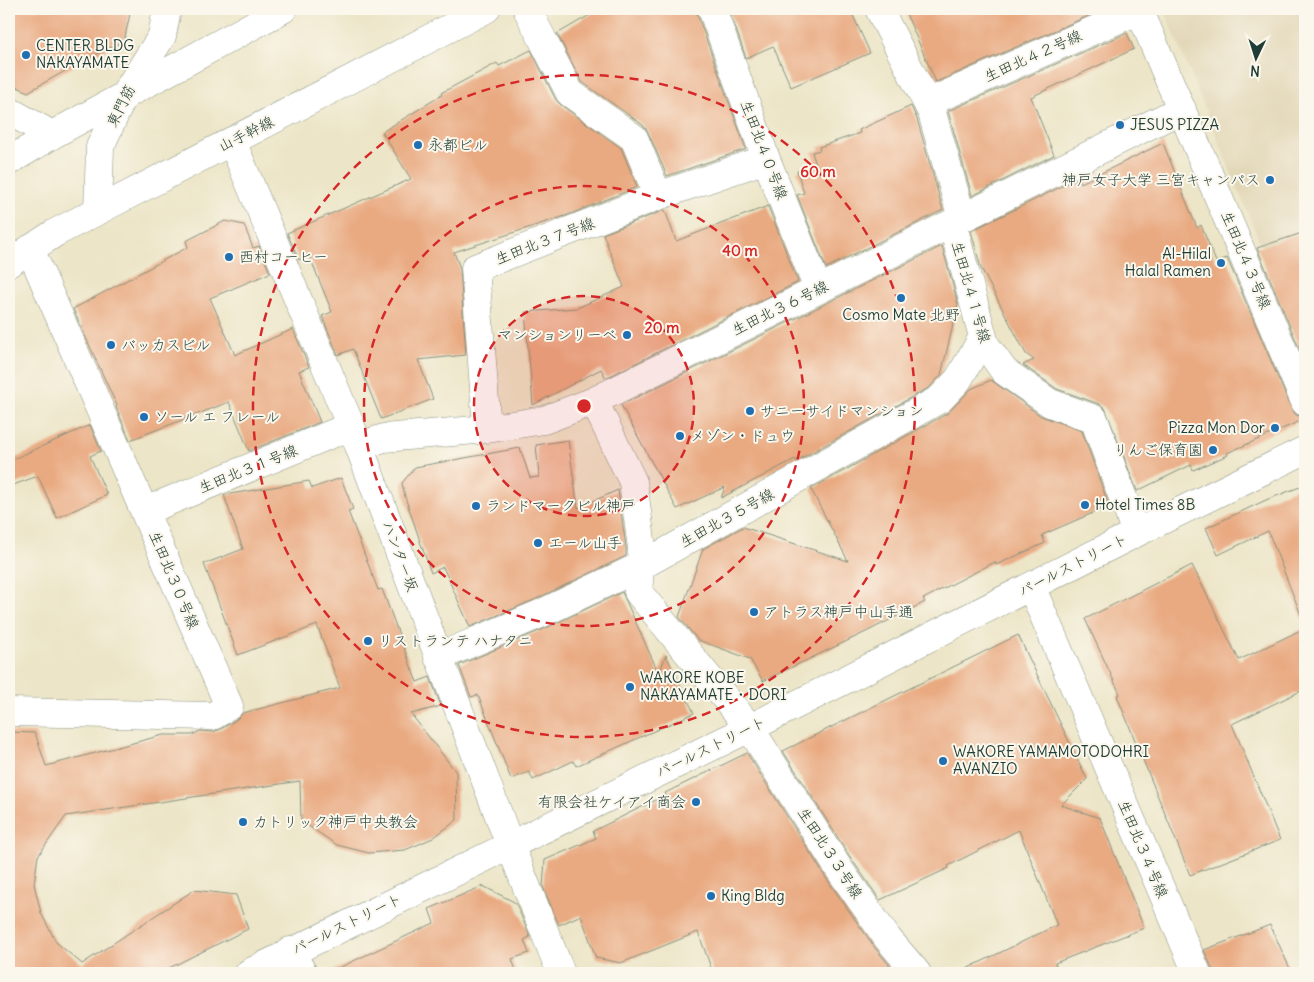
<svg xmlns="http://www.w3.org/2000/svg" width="1314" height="982" font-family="Delius,'Klee One',sans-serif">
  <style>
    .built { fill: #e2d7b7 }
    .building { fill: #e9aa82 }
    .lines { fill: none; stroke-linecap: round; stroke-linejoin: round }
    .street-casing { stroke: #86917e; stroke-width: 29 }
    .primary-casing { stroke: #86917e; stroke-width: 29 }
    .street { stroke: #fff; stroke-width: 28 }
    .primary { stroke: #fff; stroke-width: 28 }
    .ring { fill: none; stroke: #d62828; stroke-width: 2.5; stroke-dasharray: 9 6 }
    .poi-dot { fill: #1f6fb2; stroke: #fbf7ec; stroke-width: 2 }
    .labels { text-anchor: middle; stroke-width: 4; stroke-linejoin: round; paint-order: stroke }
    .poi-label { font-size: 15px; fill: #1f3d34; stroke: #fbf7ec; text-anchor: start }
    .street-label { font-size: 15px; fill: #1f3d34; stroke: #fbf7ec }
    .centre { fill: #d62828; stroke: #fbf7ec; stroke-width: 2.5 }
    .ring-label { font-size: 15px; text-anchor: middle; font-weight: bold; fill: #d62828; stroke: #fbf7ec; stroke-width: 4; stroke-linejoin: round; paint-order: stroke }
  </style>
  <rect width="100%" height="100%" fill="#fbf7ec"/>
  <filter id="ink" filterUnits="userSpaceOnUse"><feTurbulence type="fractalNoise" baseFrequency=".02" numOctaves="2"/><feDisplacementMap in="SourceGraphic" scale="10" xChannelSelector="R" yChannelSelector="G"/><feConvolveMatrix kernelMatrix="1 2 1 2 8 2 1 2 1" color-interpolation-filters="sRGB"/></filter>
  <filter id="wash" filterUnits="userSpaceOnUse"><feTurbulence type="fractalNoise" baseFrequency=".0096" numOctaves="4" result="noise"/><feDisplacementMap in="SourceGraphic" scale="20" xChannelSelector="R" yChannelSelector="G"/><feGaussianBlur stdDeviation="1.12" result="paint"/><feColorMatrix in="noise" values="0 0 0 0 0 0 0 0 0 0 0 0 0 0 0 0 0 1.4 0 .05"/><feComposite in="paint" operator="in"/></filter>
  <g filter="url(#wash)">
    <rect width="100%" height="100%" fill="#ece5c7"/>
    <!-- built -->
    <path class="built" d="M1164,9H1305V352Z"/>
    <g id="blocks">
      <!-- building -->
      <path class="building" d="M9,9H109L130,14L124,41L86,59L28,92L9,83Z
        M600,9H697V14L746,149L667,176L648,132L643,125L582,82L557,34Z
        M729,9H850L870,53L791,87L773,46L746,58Z
        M904,9H1104L936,82Z
        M1127,33L1134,49L1031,97L1054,155L972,196L948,111Z
        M531,50L556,100L561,105L621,148L637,187L568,215L454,252L460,268L466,355L418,360L433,399L381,419L353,349L338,355L322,316L332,312L309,255L299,260L287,233L411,179L382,132L442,95L441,93L497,63L499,66Z
        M911,106L917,119L943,210L826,268L797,195L804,193L797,171L816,165L812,152L820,150L819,147L860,133L859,130Z
        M1163,143L1197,228L1201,225L1216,262L1227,258L1291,408L1296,415L1305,417V419L1227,453L1228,455L1193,470L1191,465L1137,491L1105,408L1099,404L1057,389L1023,365L1034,360L1026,354L981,268L971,231L1079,178L1081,183Z
        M768,206L798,282L606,378L601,369L533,405L525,312L577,308L624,287L603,234L665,210L676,241Z
        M225,221L244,225L253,248L259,246L270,273L210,298L235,355L293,329L309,367L299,371L320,422L249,451L229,402L130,440L116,407L117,406L73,309L188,247L186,241Z
        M1305,232V362L1257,248Z
        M942,246L958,304L941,375L930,387L796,461L795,459L721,498L725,487L677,509L621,405Z
        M991,380L1041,416L1082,431L1109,506L1042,535L1045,543L996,565L995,562L923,599L925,602L866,632L763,681L750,659L698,640L679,617L703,549L743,527L848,561L811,489L948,413L971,389Z
        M90,425L101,451L90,456L107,495L57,518L38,476L13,485L9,474V461Z
        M568,440L578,508L618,490L626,548V556L534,600L470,627L443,567L431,573L405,497L402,483L415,467L520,448L530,478L539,477L536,445Z
        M341,478L353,509L348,511L378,590L382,589L413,672L417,682L430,677L441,706L411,714L456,772L457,820L433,838L405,850L369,853L337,845L301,821L300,781L66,816L38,856L34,884L41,913L56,942L82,964L194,890L236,895L248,929L159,973H9V732L35,733L46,766L163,735H192L200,731L213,732L221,729L237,719L243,713L340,688L317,625L238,655L204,564L243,549L224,495L309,481L312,488Z
        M1305,485V620H1303L1268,531L1218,555L1206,528L1266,500Z
        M1192,565L1239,660L1305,628V689L1232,724L1280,840L1190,875L1117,696L1120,694L1085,619Z
        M622,592L659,674L666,655L694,713L576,766L573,761L533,780L529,772L511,779L478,695L471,697L459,665L546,628Z
        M1018,635L1087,779L1061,805L1100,818L1144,928L1055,963L1059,973H958L1057,925L1019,830L948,866L949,868L880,900L852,860L783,751Z
        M747,753L826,878L875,948L896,973H713L698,932L621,963L596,958L581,915L559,925L543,887L545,860L596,838L593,831L666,795L665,793Z
        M483,886L516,903L530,937L524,940L529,953L512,959L517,973H328L434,923L429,909Z
        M1270,925L1292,973H1214L1204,950Z"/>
    </g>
  </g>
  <g filter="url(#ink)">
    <use href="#blocks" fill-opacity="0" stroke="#86917e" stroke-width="1"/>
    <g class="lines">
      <!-- street casing -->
      <g class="street-casing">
        <path id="street" d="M527,9L570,93L634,138L658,196
          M712,9L766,159L818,289
          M879,9L932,113L962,218
          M1139,9L1305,402
          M927,103L1140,10
          M9,111L52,135
          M232,141L359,446L510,845L561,973
          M98,211L100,147L123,97L162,36L167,9
          M952,223L985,344L1004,371L1050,403L1094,419L1136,533
          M594,401L633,482L642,548L638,592L750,728L839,869L888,939L917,973
          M487,429L475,268L658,196L766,159
          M359,446L384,438L487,429L544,420L594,401L1182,109
          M145,511L351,426
          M1031,586L1197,973
          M438,657L540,614L639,567L940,399L958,380L983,337
          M9,712L213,716L229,706L30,249
          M290,951L303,973
          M249,973L750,728L1136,533L1305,450"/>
      </g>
      <!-- primary casing -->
      <g class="primary-casing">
        <path id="primary" d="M9,161L52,135L283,9
          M9,263L55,233L486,9"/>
      </g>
      <!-- street -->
      <use href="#street" class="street"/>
      <!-- primary -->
      <use href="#primary" class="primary"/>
    </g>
  </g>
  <!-- distance rings -->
  <circle cx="584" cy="406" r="110" fill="#d62828" fill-opacity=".12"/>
  <g class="ring">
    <circle cx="584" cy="406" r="110"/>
    <circle cx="584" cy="406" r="220"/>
    <circle cx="584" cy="406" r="331"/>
  </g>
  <!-- markers -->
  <g class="poi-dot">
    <circle cx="26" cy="55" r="5"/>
    <circle cx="1120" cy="125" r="5"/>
    <circle cx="418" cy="145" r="5"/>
    <circle cx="1270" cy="180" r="5"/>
    <circle cx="229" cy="257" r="5"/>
    <circle cx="1221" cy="263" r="5"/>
    <circle cx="901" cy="298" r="5"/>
    <circle cx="627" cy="335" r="5"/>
    <circle cx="111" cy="345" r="5"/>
    <circle cx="750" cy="411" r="5"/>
    <circle cx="144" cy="417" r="5"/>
    <circle cx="1275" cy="428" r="5"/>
    <circle cx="680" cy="436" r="5"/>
    <circle cx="1213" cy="450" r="5"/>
    <circle cx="1085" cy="505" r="5"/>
    <circle cx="476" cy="506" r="5"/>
    <circle cx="538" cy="543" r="5"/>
    <circle cx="754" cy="612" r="5"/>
    <circle cx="368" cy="641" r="5"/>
    <circle cx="630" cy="687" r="5"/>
    <circle cx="943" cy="761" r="5"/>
    <circle cx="696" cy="802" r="5"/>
    <circle cx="243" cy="822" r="5"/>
    <circle cx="711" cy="896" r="5"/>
  </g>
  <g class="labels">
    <!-- poi labels -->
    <g class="poi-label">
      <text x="36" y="51">CENTER BLDG<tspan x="36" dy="17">NAKAYAMATE</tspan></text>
      <text x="1130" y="130">JESUS PIZZA</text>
      <text x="428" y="150">永都ビル</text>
      <text x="1260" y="185" text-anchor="end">神戸女子大学 三宮キャンパス</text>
      <text x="1211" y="259" text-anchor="end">Al-Hilal<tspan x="1211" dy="17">Halal Ramen</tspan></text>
      <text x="239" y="262">西村コーヒー</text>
      <text x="901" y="320" text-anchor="middle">Cosmo Mate 北野</text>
      <text x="617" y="340" text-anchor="end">マンションリーベ</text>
      <text x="121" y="350">バッカスビル</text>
      <text x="760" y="416">サニーサイドマンション</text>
      <text x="154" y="422">ソール エ フレール</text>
      <text x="1265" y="433" text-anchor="end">Pizza Mon Dor</text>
      <text x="690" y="441">メゾン・ドュウ</text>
      <text x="1203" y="455" text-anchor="end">りんご保育園</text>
      <text x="1095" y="510">Hotel Times 8B</text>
      <text x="486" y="511">ランドマークビル神戸</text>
      <text x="548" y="548">エール山手</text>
      <text x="764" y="617">アトラス神戸中山手通</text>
      <text x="378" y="646">リストランテ ハナタニ</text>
      <text x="640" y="683">WAKORE KOBE<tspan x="640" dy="17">NAKAYAMATE・DORI</tspan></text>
      <text x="953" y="757">WAKORE YAMAMOTODOHRI<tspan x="953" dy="17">AVANZIO</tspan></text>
      <text x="686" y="807" text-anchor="end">有限会社ケイアイ商会</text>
      <text x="253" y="827">カトリック神戸中央教会</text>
      <text x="721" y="901">King Bldg</text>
    </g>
    <!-- street labels -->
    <g class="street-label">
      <text transform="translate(1033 56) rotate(-24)" y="5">生田北４２号線</text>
      <text transform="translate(121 106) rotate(-63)" y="5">東門筋</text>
      <text transform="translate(246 134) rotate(-27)" y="5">山手幹線</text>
      <text transform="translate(764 150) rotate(69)" y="5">生田北４０号線</text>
      <text transform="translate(545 241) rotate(-21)" y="5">生田北３７号線</text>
      <text transform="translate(1246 260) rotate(67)" y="5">生田北４３号線</text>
      <text transform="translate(971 292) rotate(74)" y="5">生田北４１号線</text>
      <text transform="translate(780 308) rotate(-26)" y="5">生田北３６号線</text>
      <text transform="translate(248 469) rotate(-22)" y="5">生田北３１号線</text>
      <text transform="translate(727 518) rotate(-29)" y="5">生田北３５号線</text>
      <text transform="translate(400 556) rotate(69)" y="5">ハンター坂</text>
      <text transform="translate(1073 565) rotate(-27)" y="5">パールストリート</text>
      <text transform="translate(174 580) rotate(67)" y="5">生田北３０号線</text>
      <text transform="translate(711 747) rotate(-26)" y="5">パールストリート</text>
      <text transform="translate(1143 849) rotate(67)" y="5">生田北３４号線</text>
      <text transform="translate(830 853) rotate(57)" y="5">生田北３３号線</text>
      <text transform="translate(347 924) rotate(-26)" y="5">パールストリート</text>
    </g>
  </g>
  <circle cx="584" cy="406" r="8" class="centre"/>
  <g class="ring-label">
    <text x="818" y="177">60 m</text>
    <text x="740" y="256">40 m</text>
    <text x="662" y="333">20 m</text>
  </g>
  <!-- margin -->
  <rect width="1314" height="982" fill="none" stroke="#fbf7ec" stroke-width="30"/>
  <!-- north arrow -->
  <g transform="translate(1256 58) rotate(184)" stroke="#fbf7ec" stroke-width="4" paint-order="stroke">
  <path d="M0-4L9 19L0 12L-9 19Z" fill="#1f3d34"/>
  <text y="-8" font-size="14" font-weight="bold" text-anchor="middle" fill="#1f3d34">N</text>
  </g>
</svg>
